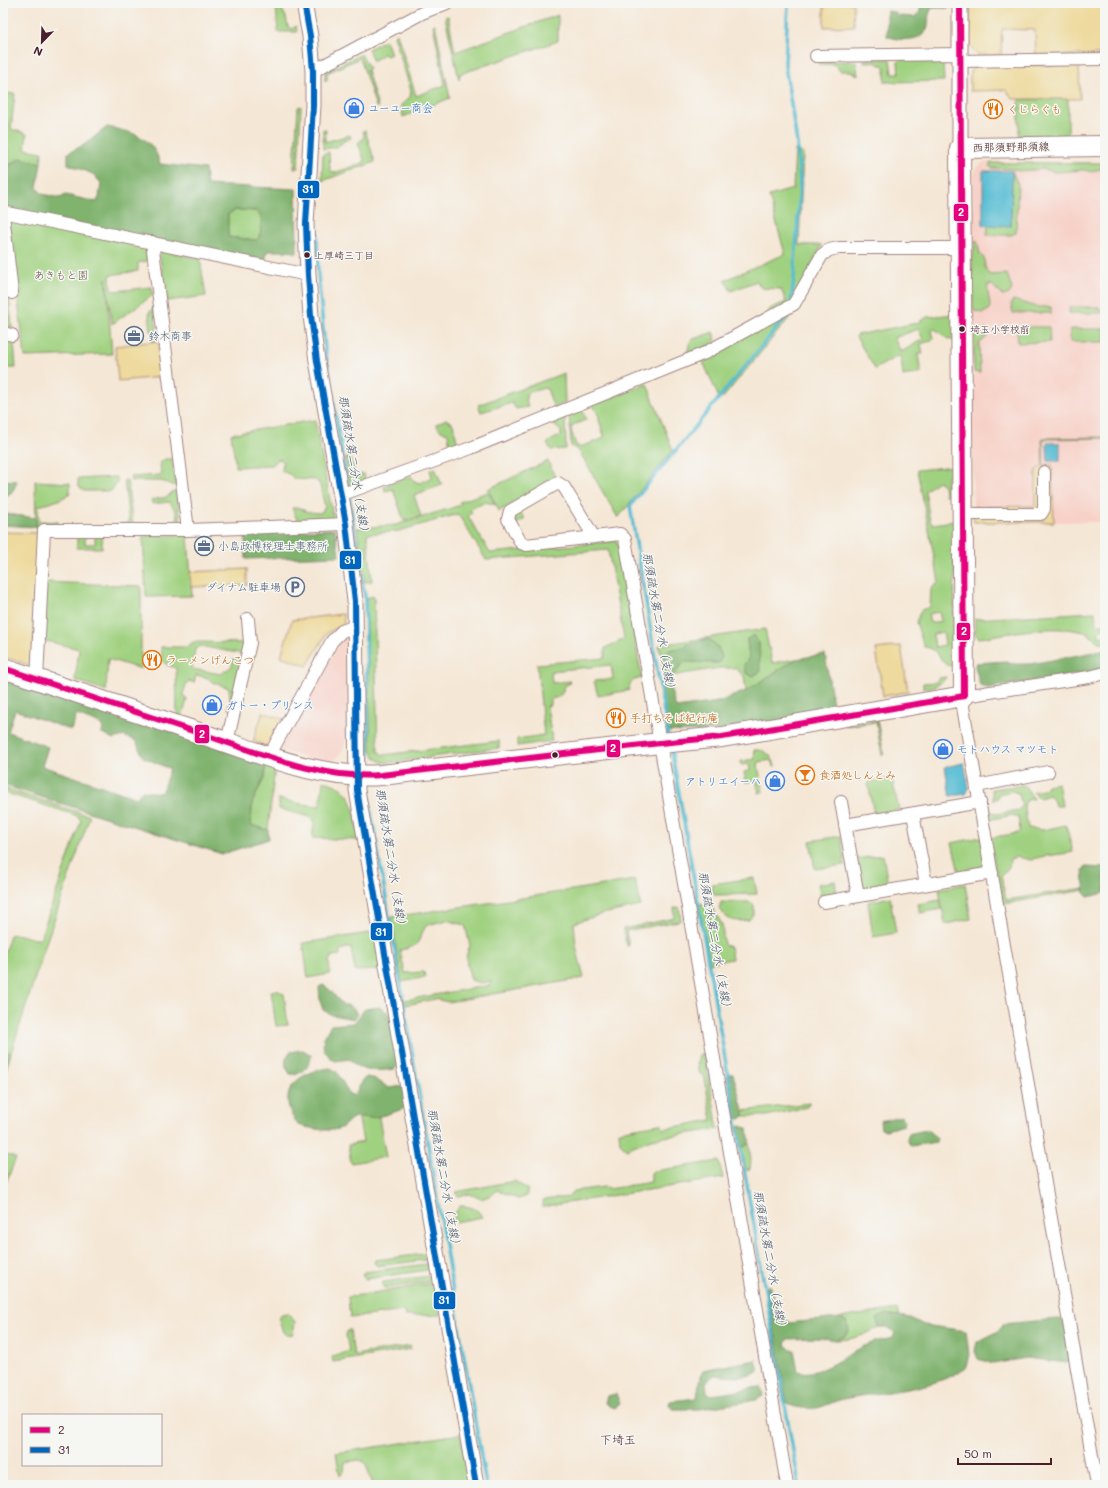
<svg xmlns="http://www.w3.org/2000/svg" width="1108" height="1488" font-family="Mali,'Klee One',sans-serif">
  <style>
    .built { fill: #f7d1c7 }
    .green { fill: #a0d180; stroke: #757856; fill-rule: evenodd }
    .forest { fill: #80b36e; stroke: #65694c; fill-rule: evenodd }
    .sand { fill: #eeda9e; stroke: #9c7c64 }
    .water { fill: #55bcd3; stroke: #506e7f }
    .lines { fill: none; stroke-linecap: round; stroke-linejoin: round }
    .stream { stroke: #55bcd3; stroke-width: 3.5 }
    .minor-casing { stroke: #a08380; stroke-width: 14 }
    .tertiary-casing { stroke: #a08380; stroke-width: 17 }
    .primary-casing { stroke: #a08380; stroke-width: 22 }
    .minor { stroke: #fff; stroke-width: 12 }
    .tertiary { stroke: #fff; stroke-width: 15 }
    .primary { stroke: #fff; stroke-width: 20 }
    .bus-1-casing { stroke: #f6f6f2; stroke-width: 9 }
    .bus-2-casing { stroke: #f6f6f2; stroke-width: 9 }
    .bus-1 { stroke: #e5007d; stroke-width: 6 }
    .bus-2 { stroke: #0065bd; stroke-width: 6 }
    .bus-dot { fill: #4a1f2b; stroke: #f6f6f2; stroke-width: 1.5 }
    .labels { text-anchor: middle; stroke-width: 3; stroke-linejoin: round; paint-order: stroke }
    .bus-label { font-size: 10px; fill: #4a1f2b; stroke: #f6f6f2; text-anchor: start }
    .shop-label { font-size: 11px; fill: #366cbe; stroke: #f6f6f2; text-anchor: start }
    .food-label { font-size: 11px; fill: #c56008; stroke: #f6f6f2; text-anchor: start }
    .street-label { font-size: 11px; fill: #4a1f2b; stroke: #f6f6f2 }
    .park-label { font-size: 11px; fill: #645444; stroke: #f6f6f2 }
    .service-label { font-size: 11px; fill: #4e5e75; stroke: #f6f6f2; text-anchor: start }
    .water-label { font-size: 12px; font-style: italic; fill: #4e5666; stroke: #f6f6f2 }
    .neighbourhood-label { font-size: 12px; fill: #4a1f2b; stroke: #f6f6f2 }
    .line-badge { stroke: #f6f6f2; stroke-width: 1.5 }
    .badge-label { font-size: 11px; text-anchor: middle; font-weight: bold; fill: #fff }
  </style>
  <rect width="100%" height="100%" fill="#f6f6f2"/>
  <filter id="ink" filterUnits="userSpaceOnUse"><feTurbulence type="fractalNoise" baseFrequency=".025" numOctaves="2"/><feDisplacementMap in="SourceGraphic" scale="8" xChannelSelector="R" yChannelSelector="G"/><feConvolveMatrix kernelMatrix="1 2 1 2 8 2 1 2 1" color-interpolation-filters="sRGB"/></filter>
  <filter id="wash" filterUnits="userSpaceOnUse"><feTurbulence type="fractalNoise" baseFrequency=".012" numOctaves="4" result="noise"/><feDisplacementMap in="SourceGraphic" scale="16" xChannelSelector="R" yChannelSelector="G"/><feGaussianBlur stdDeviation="0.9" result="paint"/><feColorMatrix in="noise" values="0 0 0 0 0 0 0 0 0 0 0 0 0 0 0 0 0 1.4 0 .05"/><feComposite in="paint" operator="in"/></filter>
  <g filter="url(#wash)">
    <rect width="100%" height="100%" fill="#f5e7d5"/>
    <!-- built -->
    <path class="built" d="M984,162H1105V522H1054L1051,465H1044L1036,470V506L973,507L971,264L973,240V177L977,167Z
      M345,635L348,638L346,742L342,751L337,758L329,762L318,761L278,750L339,643Z"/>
    <!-- green -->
    <path class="green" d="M276,6H280L286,17L288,27L292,29L296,26L297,32H278Z
      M558,15V41L460,74L459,79L445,17L448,16L455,52Z
      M435,24L450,98L403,117L401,105L410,97L411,91L394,35L397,33L416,96L445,85L433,25Z
      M386,40L391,54L387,56L384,54L373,61L368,49Z
      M361,54L369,68L367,70L378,107H376L360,58L327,73V80L325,81V72Z
      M864,59H890L892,74H899L898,62L901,59H939L943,61L944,81L885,82V68L883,65H879L875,62H864Z
      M819,61H856L858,75L850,71H840L834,64L819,65Z
      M3,93L15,94L11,129L27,134L25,149L42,152L41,163L20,158L7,167L10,149L3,147L5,131L3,130Z
      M1068,99V135L1019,136V100Z
      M301,106L298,168H294L298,107Z
      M323,129L326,130L325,142L350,135L351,138L344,141L337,147L323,149Z
      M365,130L375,162L322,181L323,154L329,152L330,171L334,173L363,163L364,159L358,143L364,138L363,131Z
      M795,150L803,154L799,245H822L796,298L790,317L722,399L718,396L701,357L750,330L771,308L786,302L781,289L761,288L757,281L731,291L725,280L785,254L769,196L793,189Z
      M991,163H1105V172L1099,169L1091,172L1085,170L1055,172L1044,169L1019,171L1012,169L992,168L989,166Z
      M1012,171L1018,184L1016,233L1011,235H987L988,225H1011Z
      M236,210L257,211L262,219L260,236L256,240L228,237V214Z
      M10,217L146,246L147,261L138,263V271L110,275L111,289L114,291L152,287L153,295L112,324L106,278L112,354L25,357L8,219Z
      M977,241L980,254L984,258L985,267L989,275L1007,274L1012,289L1009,294L1003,296L992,285H988C986,295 992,301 989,310L983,313L974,311L973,309L972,263L975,242Z
      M162,250L200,259L206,296L167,301L159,252Z
      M3,294L9,295L12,328L3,326Z
      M1013,300L1037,307H1051V313H1013L1011,304Z
      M1069,307H1099V309L1105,310V313H1069Z
      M154,308L158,340L152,341L149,312Z
      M955,314L956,341L948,339L935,329L932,330L934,339L921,344L923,354H918L921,373L903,376L901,357L898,356L875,369L856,337L857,335L917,323L927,317ZM918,329L923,339L901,352L894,338Z
      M1017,327H1049L1050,342L1018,343Z
      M1070,329H1105V342H1070Z
      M984,330L987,331L988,335L984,340L979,343L980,373L974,372V335L977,331Z
      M713,332L716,340L709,346L691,354L687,353L691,340Z
      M3,339L14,341L16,368H3Z
      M564,373L565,403L554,408L547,389L544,388L527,393L526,399L528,407L516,409L512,403L481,412L478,405Z
      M647,384L673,450L618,518L579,451L571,446L569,412L582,408L586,420L573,425L571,430L576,445L580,447L600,440L604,436L599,420V416L592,404Z
      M565,414L566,449L551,450L547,444L553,439L561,436V431L552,423V420Z
      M446,419L453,424L458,445L450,448L448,433L441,431L436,424Z
      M315,420L333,517L330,521L298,522L292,508H300L307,512L321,513L325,507L320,485L316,480L294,479L291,475L282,471L283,461L279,459L272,465L236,467L231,434Z
      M1105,437V438L1043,439V465L1042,438Z
      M346,458H349L353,465L355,475L364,474L365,480L350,486Z
      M165,459H172L176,486L161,481H131L130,477L161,475L160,463Z
      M548,461L556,480L499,511L488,489Z
      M955,466L956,494L945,495L944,485L938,481L925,491L930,521L932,524L955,521L954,666L946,665C938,657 937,648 924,647L916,622L921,610L930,607L931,589L939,582L917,470ZM947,476H954V486H947ZM939,612L941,621L930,623L928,614ZM943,632L945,645L935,647L933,634Z
      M435,468L442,485L414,495L421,516L404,521L393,489L385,491L384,486L411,476L414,481L420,483L432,477L430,470Z
      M116,477L118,481L111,491H84L78,486V479Z
      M124,480H127L133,527L117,525L129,523Z
      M35,481L70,483V493C60,501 50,503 38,506L39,521L58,522L59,527H36Z
      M177,490L181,523L177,527H173V523H176C179,515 174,507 169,502L152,504L151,500L167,497L172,492Z
      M488,492L495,505L486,502L470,509L472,513L468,516L490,553L617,541L642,678C633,680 630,681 629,690L598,696L594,681L613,679L611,665L551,671L552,683L570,681L569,684L564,686C563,695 559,698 550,699V705L547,706L552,741L517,746V739L544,735L537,664L605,658V648L624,639L608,550L486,560L458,514L399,531L367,534L372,581L365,582L357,528L396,525L461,505L459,502Z
      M519,510L525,519L516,524L514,519L515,513Z
      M77,533L85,534V544H95V534L102,535V548H77Z
      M188,535L192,596L146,597L143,538L145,536Z
      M45,582L141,586V669L108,659L106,691L75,680L79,649L42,640Z
      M374,596L378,751L383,755L499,741V748L386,763C377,761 375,757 371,750L366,598Z
      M1095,612L1096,622L1099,625L1105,624V628L1098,630L1100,637L1105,636V643C1095,643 1092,634 1084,632C1051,624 1012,633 979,638L975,634V619Z
      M765,629L772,663L796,659L746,691L744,676L735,668H719L665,677L659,645ZM747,639L760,653L758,662L760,672L753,676L746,673L744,665L749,658ZM692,642L719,663L686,662L681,665L669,650L684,647Z
      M193,642L245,643L243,654L200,646L195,649L192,669L221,674L232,666L233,659L241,661L230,709H228L230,699L229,688L212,682L208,678L196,675L194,683L190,681L186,685L183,694L187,700L182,717L177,715L176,668L167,665L162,661L161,647H187Z
      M946,677C941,686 933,687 923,689V683L937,682L938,678Z
      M877,720L884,754L882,755L876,722L846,726L845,725Z
      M754,750C765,749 772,755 775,766L773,767L771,760L759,762L758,765L763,792L759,793L756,781L746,782L744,772L750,771L749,764L741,765V761L755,759Z
      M266,763L275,767L268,830L251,826L252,803L265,776Z
      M892,778L899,810L874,815L868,783Z
      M323,781C357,788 354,812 359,840L312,838L314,823L311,817L279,809V799L301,804L320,806Z
      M1058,783L1062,806H1055L1053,799L1049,795L1040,798L1033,792L1044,790L1047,785Z
      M1024,785L1034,799L1027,800L1024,805L1028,828L1043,830L1066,825L1073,852C1061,855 1041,855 1031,860L1017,857L1010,859L1009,867L1001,876L1006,900L1085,888V890L1003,904L989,838L1018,833L1020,830L1018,817L1012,815L988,820L983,797H986L989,813L994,812L997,814L1019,810L1022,805L1019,794L1013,791L998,794V798L993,800L992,789Z
      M3,788L90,816L45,946L11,1053L3,1050V957L10,935C21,932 29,940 40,939L81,821L78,816L3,792Z
      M841,836L845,865L815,869L810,841Z
      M981,837L986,861L980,868L959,873L952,843Z
      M883,855L888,885L866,889L860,884L856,859Z
      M754,878L757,894L717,895L713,893L711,884Z
      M635,880L641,906L602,914L574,923L576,946L584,978L448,1002L435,999L406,1005L405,1000L491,985V981L481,983L471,980C468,969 463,957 470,946L465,925L447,920L427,925C416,939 424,946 400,950L405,973L424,972L425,977L402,982L391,917L522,898Z
      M835,881L837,895L821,898L818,884Z
      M965,884L971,919L945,924L939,889Z
      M890,897L896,933L873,937L868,902Z
      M940,900L942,909L920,913L918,904Z
      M721,902H750L754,905V913L749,920C734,922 729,922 719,909Z
      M709,903L722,924L724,945L730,947L732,959L710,963L699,904Z
      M679,907L681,920L678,921L626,931L629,946H627L623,929L674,918V908Z
      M376,932L382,970L355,971L351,947L340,950V955L332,956L329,961L330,974L308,978L303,943Z
      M277,990L284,994L288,1025L276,1026L271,991Z
      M700,1054H703L706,1063L718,1129L651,1139L626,1149L620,1143L619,1131L659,1124H662L663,1129L712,1120L704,1075L700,1074C697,1067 696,1061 700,1054Z
      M810,1103L807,1107L767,1116H744L743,1111Z
      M378,1112L386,1157L351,1163L348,1145L363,1142L358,1114Z
      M749,1142L751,1160L750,1169L746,1170L741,1146L745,1147Z
      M3,1154L16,1158L3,1190Z
      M719,1161L723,1178L542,1207L544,1200L568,1197L574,1191L604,1187L609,1189L651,1182V1174L654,1171Z
      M515,1181L528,1190L526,1196L518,1199C511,1195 505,1194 497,1190L492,1195L481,1199L470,1194L458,1196L456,1192Z
      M460,1206C469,1206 478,1208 482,1217L456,1222L453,1216Z
      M424,1254L427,1257L425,1260L377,1266L374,1263L375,1260Z
      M427,1264L429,1266L428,1270L366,1279L362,1276L364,1272Z
      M429,1276L431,1278L429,1282L384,1288L382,1285L383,1282Z
      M435,1283L440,1315L405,1316L404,1311L350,1318L348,1297Z
      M897,1309L899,1317L894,1315L877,1319L879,1327C866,1335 852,1340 836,1340L845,1336L847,1322L840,1318Z
      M288,1313L295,1322L293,1334L287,1336L283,1332L278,1317L282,1314Z
      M348,1330H350L354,1355L410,1346L411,1349L333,1362L332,1357L349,1351L346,1335Z
      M460,1434L469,1481L438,1485H373L365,1462L359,1460L345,1462L344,1472L340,1476L336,1453Z"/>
    <!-- forest -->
    <path class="forest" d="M921,3H949V8H932C926,17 930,21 927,29C922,42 898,41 887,36V11L895,12L899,16L916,17L920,11Z
      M107,127C132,132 153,136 160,164L205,169L207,185L296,189L297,253L288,251H267L265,262L7,210L5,187L7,167L20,158L41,163L37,188L42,194L60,198L66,195L96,202L99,198L101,183L93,174L68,164V153L84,145ZM236,210L257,211L262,219L260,236L256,240L228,237V214Z
      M3,480L17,481C15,488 11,496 3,497Z
      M7,514L36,518V527L3,525V518Z
      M335,529L339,556L246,559L245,533Z
      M754,635L759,643L760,672L753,676L746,673L744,665L749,658L747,639Z
      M709,639L718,647L722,656L719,663L686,662L681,665L676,673H669L666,669L664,653L669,650L684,647L692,642Z
      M1105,650V670L987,688L980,685L975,666L976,663L1007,661L1014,664H1031Z
      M825,654L834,711C782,719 718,735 667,731L658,685L664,682L669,684L676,708L718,702L746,691L796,659Z
      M6,677L266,763L265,776L252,803L251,825L268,830L269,839L222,854L3,785V684ZM15,710L71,730L77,715L103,725L102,734L114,739L124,736L136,741L143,757L170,769L161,793L141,791L137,798L42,766L48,747L8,732Z
      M1085,867L1105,868V893L1088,897L1085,894L1083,870Z
      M323,985L329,989L343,1005C351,1005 354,1008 357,1015L354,1019L332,1015L323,1010L320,1001L319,987Z
      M379,1007L389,1013L399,1065L395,1069C379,1071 360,1074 350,1059L335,1061C319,1050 321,1040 331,1025L354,1023L365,1009Z
      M3,1050L11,1053L3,1080Z
      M303,1050L311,1055C310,1066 303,1076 290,1074C284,1065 284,1060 290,1052Z
      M330,1068L336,1071L350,1095H355L362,1080L367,1077L375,1079L389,1088L404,1086L406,1107C400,1111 379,1117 371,1118C366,1118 360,1116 355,1117C349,1119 346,1125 341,1128C330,1133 309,1128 298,1125C274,1093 296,1072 330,1068Z
      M729,1074H733L744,1113V1116L740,1119L736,1118Z
      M902,1116L905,1121L904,1125L886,1130L881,1129L880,1121Z
      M741,1125L747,1129L750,1140L745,1147L741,1146L738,1126Z
      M927,1130L937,1138L936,1142L911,1146L907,1140L908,1134Z
      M767,1286H770L775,1304L789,1323L840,1318L847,1322L849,1330L845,1336L836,1340L824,1338L787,1339L785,1344L787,1347L794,1350L798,1371C819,1379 850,1351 869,1344C876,1341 885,1340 893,1338L895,1333L888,1327H879L877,1319L886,1314L910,1318L924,1325L966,1331L969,1355L965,1369C928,1391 884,1391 843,1399C834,1401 826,1406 817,1408C807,1409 796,1408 787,1404Z
      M1058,1319L1064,1320L1072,1358L1067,1363L1026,1358L993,1364L978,1359L975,1351L977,1342L997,1332L1003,1324Z
      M756,1360L759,1371C747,1380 728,1376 714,1375L706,1382L707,1394C716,1397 747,1388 761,1387L763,1396L756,1400L700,1409H673L669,1405L670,1401L697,1398L700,1376L703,1370Z
      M616,1394L620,1404L616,1408L609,1406L605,1403L607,1396Z"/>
    <!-- sand -->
    <path class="sand" d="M824,3H853L854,26L824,27Z
      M972,3H1105V55H1036L1035,30L1002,29L1001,55H977L970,47V5Z
      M977,65H1079L1080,99H1013L1006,90L970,91V71Z
      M158,341L162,377L118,381L115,346Z
      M1045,465H1052L1054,522H974L973,507L1036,506V470Z
      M3,532L38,533L33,666L3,657Z
      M247,569V585L191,587L190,572Z
      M343,614L344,624L327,633L307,666L281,656L292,620Z
      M901,646L908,692L883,696L876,649Z
      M263,712L283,719L269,747L253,741Z"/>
    <!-- water -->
    <path class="water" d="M983,171H1012L1011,226L983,225Z
      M1047,443H1060V461H1048Z
      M964,763L969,788L966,794L950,796L945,767Z"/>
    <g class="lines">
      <!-- stream -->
      <path class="stream" d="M788,3L785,65L797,143L800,184L794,280L791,300
        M317,233L318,274L325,349L365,597L369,770
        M668,735L630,506L789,313L790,310
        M671,747L799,1485
        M369,782V799L486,1485"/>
    </g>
  </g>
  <g filter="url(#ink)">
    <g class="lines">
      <!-- minor casing -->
      <g class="minor-casing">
        <path id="minor" d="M816,56L959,54
          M959,61L1105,59
          M313,71L422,13L447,3
          M3,212L308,275
          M3,214L12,293
          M152,242L188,530
          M3,333L12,335
          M340,495L471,448L705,353L794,304L822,255L829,250L839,248H961
          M963,514H1041L1044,509V472
          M594,537L564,487L558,483L510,511L508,519L521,543L526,545L620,534L625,539L787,1485
          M37,680L44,530H188L346,524
          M227,742L250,643L248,619
          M269,756L332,641L342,631L356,626
          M977,786L1048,772
          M841,802L858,896
          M913,814L926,884
          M845,825L980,802
          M824,902L992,873
          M1097,1485L963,707L964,696L1089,677L1105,673"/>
      </g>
      <!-- tertiary casing -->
      <g class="tertiary-casing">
        <path id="tertiary" d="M304,3L310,36L313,71V105L306,224L308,275L311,316L317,361L346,524L355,601L357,790L476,1485
          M960,3V148"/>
      </g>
      <!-- primary casing -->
      <g class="primary-casing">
        <path id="primary" d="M3,668C69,690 136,712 202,734C260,753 319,780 381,775L660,743L722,737L964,696L960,148L1105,146"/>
      </g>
      <!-- minor -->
      <use href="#minor" class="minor"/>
      <!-- tertiary -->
      <use href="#tertiary" class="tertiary"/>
      <!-- primary -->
      <use href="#primary" class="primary"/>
      <!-- bus-1 casing -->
      <g class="bus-1-casing">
        <path id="bus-1" d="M3,668C69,690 136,712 202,734C260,753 319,780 381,775L660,743L722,737L964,696L960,3"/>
      </g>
      <!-- bus-2 casing -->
      <g class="bus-2-casing">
        <path id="bus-2" d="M304,3L310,36L313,71V105L306,224L308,275L311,316L317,361L346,524L355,601L357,790L476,1485"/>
      </g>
      <!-- bus-1 -->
      <use href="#bus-1" class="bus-1"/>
      <!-- bus-2 -->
      <use href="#bus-2" class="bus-2"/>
    </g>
  </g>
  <!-- icons -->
  <defs>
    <g id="shop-ring" transform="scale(1)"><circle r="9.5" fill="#f6f6f2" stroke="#3f7fe0" stroke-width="1.5"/><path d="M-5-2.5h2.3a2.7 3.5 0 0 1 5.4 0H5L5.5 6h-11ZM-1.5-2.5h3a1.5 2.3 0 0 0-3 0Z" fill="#3f7fe0"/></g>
    <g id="restaurant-ring" transform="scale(1)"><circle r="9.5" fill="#f6f6f2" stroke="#e8710a" stroke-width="1.5"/><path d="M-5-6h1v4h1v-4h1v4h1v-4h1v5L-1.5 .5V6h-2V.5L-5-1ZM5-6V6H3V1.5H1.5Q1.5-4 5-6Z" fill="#e8710a"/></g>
    <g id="office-ring" transform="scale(1)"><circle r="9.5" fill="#f6f6f2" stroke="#5c6f8a" stroke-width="1.5"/><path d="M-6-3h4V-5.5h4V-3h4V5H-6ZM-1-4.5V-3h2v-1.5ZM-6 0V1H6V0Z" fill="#5c6f8a"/></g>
    <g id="parking-ring" transform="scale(1)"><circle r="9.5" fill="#f6f6f2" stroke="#5c6f8a" stroke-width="1.5"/><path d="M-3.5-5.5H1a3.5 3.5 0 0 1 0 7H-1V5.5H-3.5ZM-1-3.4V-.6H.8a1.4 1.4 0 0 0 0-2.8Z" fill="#5c6f8a"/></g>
    <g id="bar-ring" transform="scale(1)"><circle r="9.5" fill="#f6f6f2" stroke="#e8710a" stroke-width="1.5"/><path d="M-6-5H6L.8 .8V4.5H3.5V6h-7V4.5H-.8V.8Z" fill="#e8710a"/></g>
  </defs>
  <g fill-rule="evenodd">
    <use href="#shop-ring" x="354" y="108"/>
    <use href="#restaurant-ring" x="993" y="109"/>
    <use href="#office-ring" x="134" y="336"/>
    <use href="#office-ring" x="204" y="546"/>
    <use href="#parking-ring" x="295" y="587"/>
    <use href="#restaurant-ring" x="152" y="660"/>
    <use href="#shop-ring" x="212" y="705"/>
    <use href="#restaurant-ring" x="616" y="718"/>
    <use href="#shop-ring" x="943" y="749"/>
    <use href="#bar-ring" x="805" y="775"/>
    <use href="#shop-ring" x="775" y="781"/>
  </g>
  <!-- markers -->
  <g class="bus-dot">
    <circle cx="307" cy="255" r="3.5"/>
    <circle cx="962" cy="329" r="3.5"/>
    <circle cx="555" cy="755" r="3.5"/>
  </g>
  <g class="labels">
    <!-- bus labels -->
    <g class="bus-label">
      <text x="314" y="259">上厚崎三丁目</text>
      <text x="970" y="333">埼玉小学校前</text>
    </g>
    <!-- shop labels -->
    <g class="shop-label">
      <text x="368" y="112">ユーユー商会</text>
      <text x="226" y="709">ガトー・プリンス</text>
      <text x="957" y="753">モトハウス マツモト</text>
      <text x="761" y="785" text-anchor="end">アトリエイーハ</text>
    </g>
    <!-- food labels -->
    <g class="food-label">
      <text x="1007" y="113">くじらぐも</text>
      <text x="166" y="664">ラーメンげんこつ</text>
      <text x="630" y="722">手打ちそば紀行庵</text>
      <text x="819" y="779">食酒処しんとみ</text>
    </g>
    <!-- street labels -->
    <g class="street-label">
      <text transform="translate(1011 147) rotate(-1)" y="4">西那須野那須線</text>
    </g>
    <!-- park labels -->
    <g class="park-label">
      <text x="61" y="279">あきもと園</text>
    </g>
    <!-- service labels -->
    <g class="service-label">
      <text x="148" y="340">鈴木商事</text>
      <text x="218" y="550">小島政博税理士事務所</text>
      <text x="281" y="591" text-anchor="end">ダイナム駐車場</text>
    </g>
    <!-- water labels -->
    <g class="water-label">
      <text transform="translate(354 466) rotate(81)" y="4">那須疏水第二分水（支線）</text>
      <text transform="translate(659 623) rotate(80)" y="4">那須疏水第二分水（支線）</text>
      <text transform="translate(391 859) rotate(81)" y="4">那須疏水第二分水（支線）</text>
      <text transform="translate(715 942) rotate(80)" y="4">那須疏水第二分水（支線）</text>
      <text transform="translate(444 1179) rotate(80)" y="4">那須疏水第二分水（支線）</text>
      <text transform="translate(770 1261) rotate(80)" y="4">那須疏水第二分水（支線）</text>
    </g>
    <!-- neighbourhood labels -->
    <g class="neighbourhood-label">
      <text x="618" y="1444">下埼玉</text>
    </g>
  </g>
  <g class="line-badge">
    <rect x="297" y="180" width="23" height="19" rx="4" fill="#0065bd"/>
    <rect x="953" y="203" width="16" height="19" rx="4" fill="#e5007d"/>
    <rect x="339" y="550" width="23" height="20" rx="4" fill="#0065bd"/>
    <rect x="956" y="622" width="15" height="19" rx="4" fill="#e5007d"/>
    <rect x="194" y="724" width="16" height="20" rx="4" fill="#e5007d"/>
    <rect x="606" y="739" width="15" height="19" rx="4" fill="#e5007d"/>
    <rect x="370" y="922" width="23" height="19" rx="4" fill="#0065bd"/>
    <rect x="433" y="1291" width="23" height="19" rx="4" fill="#0065bd"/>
  </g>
  <g class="badge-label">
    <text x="308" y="193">31</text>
    <text x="961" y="216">2</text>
    <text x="350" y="564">31</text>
    <text x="964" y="635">2</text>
    <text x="202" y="738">2</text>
    <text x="613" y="752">2</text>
    <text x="381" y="936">31</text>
    <text x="444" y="1304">31</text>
  </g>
  <!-- margin -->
  <rect width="1108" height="1488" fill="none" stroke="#f6f6f2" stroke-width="16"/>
  <!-- legend -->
  <rect x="22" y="1414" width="140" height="52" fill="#f6f6f2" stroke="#b1a0a2"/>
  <rect x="30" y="1427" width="20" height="6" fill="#e5007d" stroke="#b1a0a2"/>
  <text x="58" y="1434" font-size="12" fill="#4a1f2b">2</text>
  <rect x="30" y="1447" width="20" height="6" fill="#0065bd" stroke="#b1a0a2"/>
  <text x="58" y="1454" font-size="12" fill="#4a1f2b">31</text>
  <!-- north arrow -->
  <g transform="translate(42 42) rotate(203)" stroke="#f6f6f2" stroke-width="3" paint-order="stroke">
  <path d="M0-3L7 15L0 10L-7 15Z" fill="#4a1f2b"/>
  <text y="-6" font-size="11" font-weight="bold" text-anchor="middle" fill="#4a1f2b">N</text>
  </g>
  <!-- scale -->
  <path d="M958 1458v6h93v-6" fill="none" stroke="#4a1f2b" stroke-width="2"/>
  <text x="964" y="1458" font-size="12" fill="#4a1f2b" stroke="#f6f6f2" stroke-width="3" paint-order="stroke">50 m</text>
</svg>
